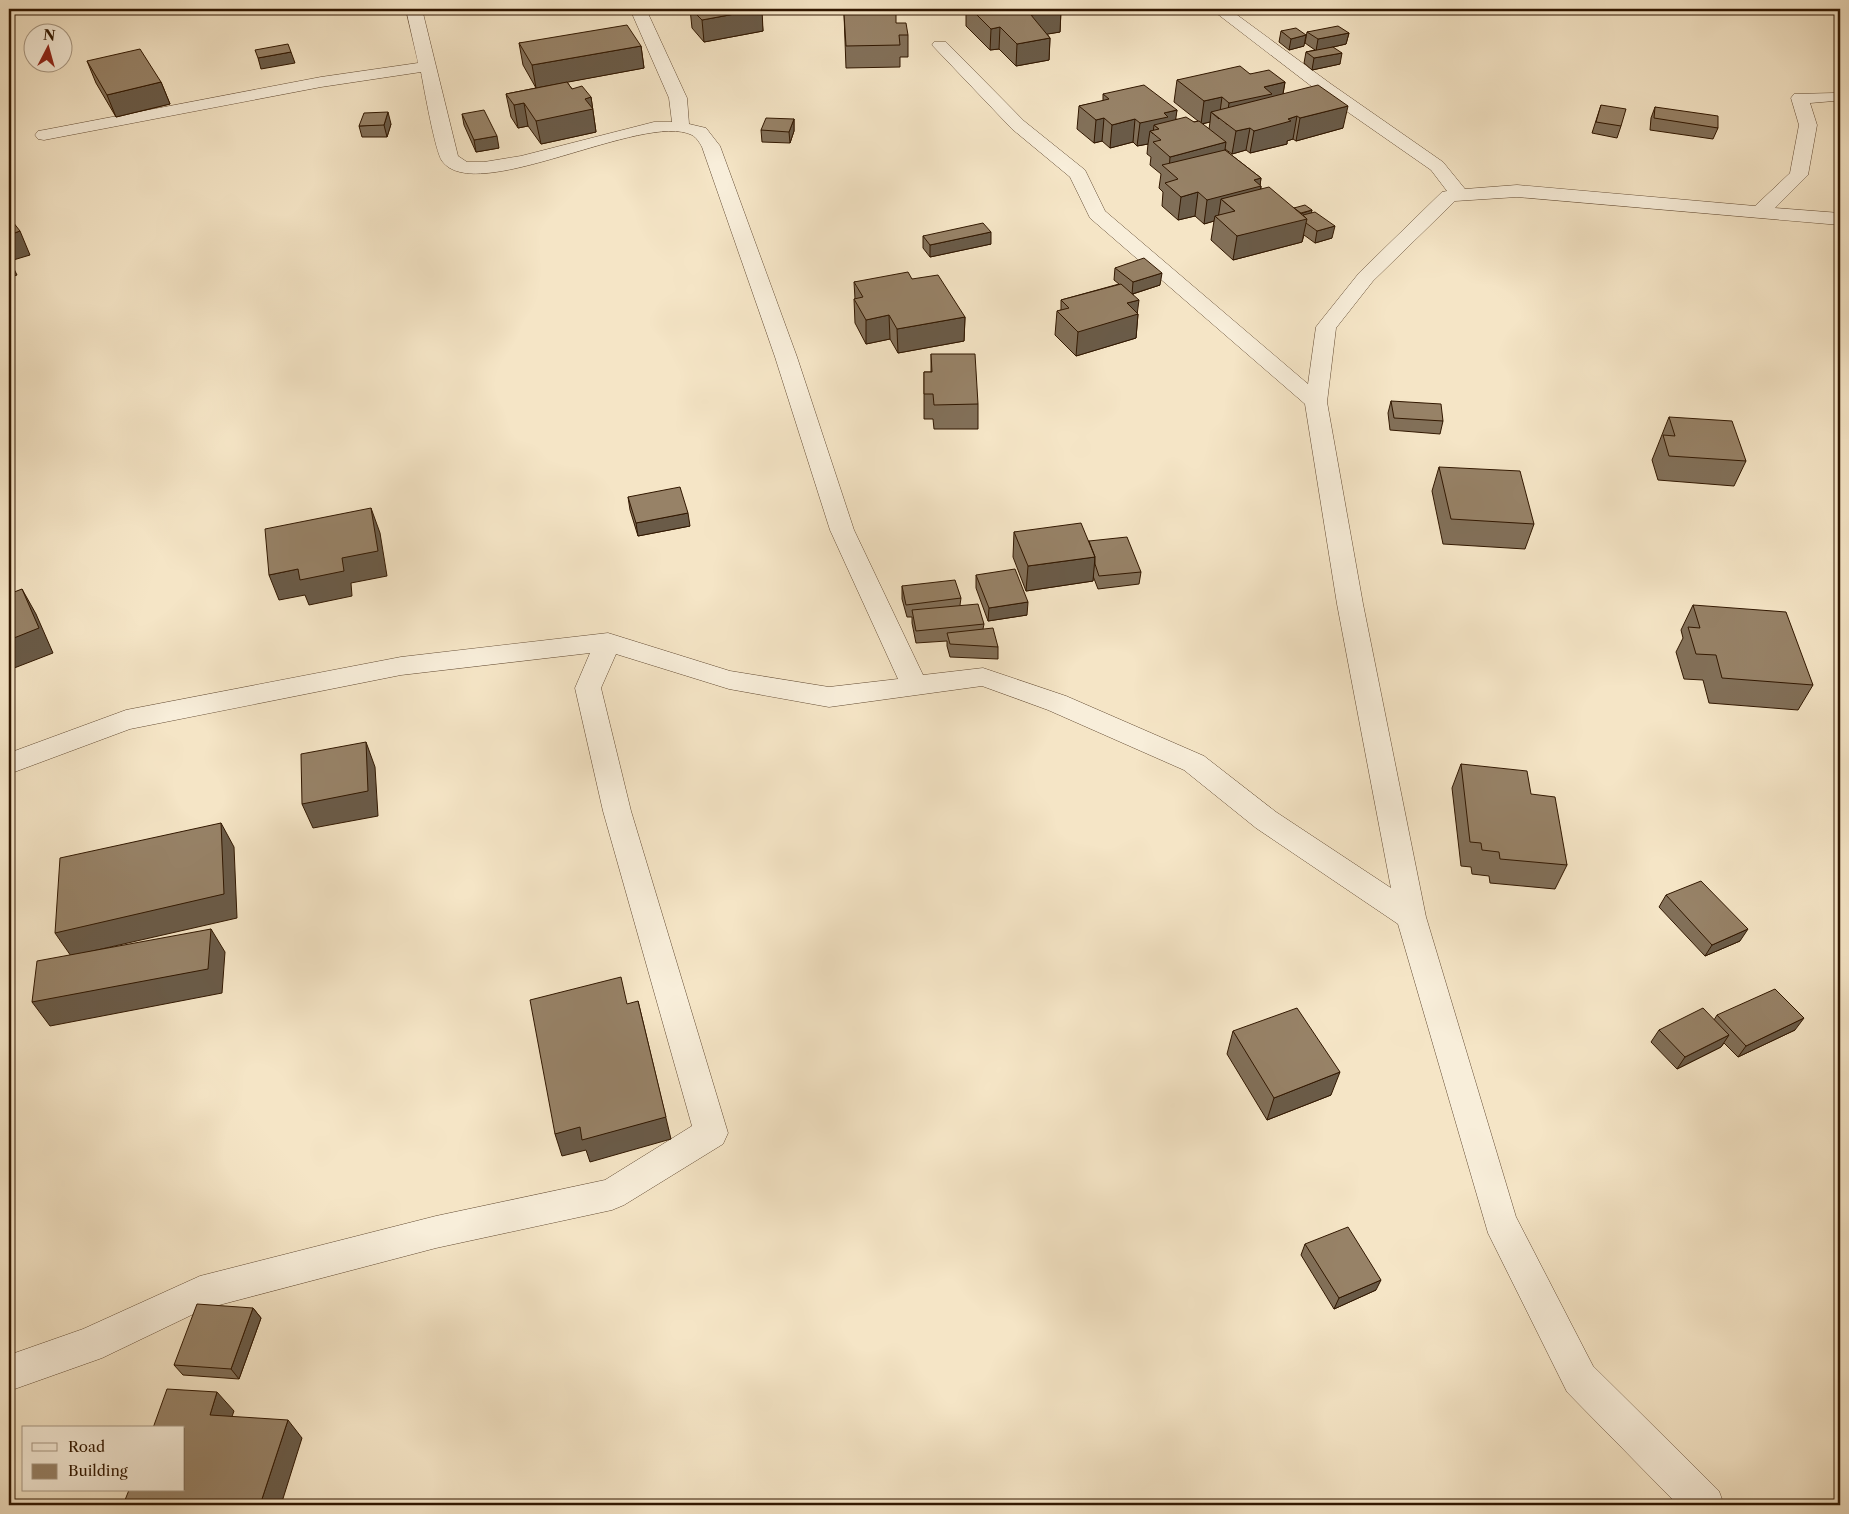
<svg xmlns="http://www.w3.org/2000/svg" width="1849" height="1514" font-family="'Libre Caslon Text',serif">
  <style>
    .lines { fill: none; stroke-linecap: round; stroke-linejoin: round }
    .minor-casing { stroke: #624a32; stroke-width: 1 }
    .minor { fill: #f8eeda; fill-rule: evenodd }
    .wall { fill: #827059; stroke: #311700; fill-rule: evenodd }
    .shaded-wall { fill: #6a5b48; stroke: #311700 }
    .building { fill: #978267; stroke: #311700 }
  </style>
  <rect width="100%" height="100%" fill="#f5e5c6"/>
  <filter id="stains"><feTurbulence type="fractalNoise" baseFrequency=".004" numOctaves="4"/><feColorMatrix values="0 0 0 0 .2 0 0 0 0 .09 0 0 0 0 .02 0 0 0 .5 -.17"/></filter>
  <radialGradient id="worn" r=".72"><stop offset=".6" stop-color="#630" stop-opacity="0"/><stop offset="1" stop-color="#630" stop-opacity=".3"/></radialGradient>
  <g class="lines">
    <!-- minor casing -->
    <g class="minor-casing">
      <path id="minor" d="M406,9H422L458,156L467,162H484L521,156L654,122H672L669,98L630,9H646L687,98L689,124L706,128L720,146L797,357L854,530L923,675L983,668L1066,696L1204,756L1276,812L1391,888L1337,604L1305,404L1090,218L1070,177L1012,129L932,45L934,42H946L1024,121L1085,170L1105,211L1308,384L1316,327L1319,323L1359,273L1442,192L1447,191L1431,170L1319,92L1211,9H1229L1331,84L1443,162L1465,189L1517,185L1755,206L1790,173L1799,125L1791,98L1794,94L1834,93L1837,97L1834,101L1810,103L1817,125L1808,175L1775,208L1840,213V225L1517,197L1455,201L1373,281L1336,328L1327,402L1363,604L1426,917L1516,1217L1593,1366L1719,1491L1724,1505H1678L1567,1392L1488,1233L1398,924L1256,828L1184,770L1048,710L982,686L829,707L729,689L616,654L601,688L631,811L728,1133L723,1144L624,1205L612,1210L436,1248L204,1309L102,1358L9,1391V1355L83,1329L200,1276L436,1216L605,1180L692,1126L603,811L575,688L590,653L401,675L130,729L9,774V753L126,710L401,657L608,633L730,671L829,687L898,679L830,530L775,357L702,147C700,143 696,137 692,135C644,111 475,207 442,161C435,151 424,88 421,72L321,87L44,140L38,139L35,135L38,131L44,130L321,77L418,63Z"/>
    </g>
    <!-- minor -->
    <use href="#minor" class="minor"/>
  </g>
  <!-- wall -->
  <path class="wall" d="M690,9H761L763,31L704,42L692,28Z
    M966,9H1060L1061,10L1060,32L1047,34L1050,38L1049,60L1016,66L999,49L990,50L966,26Z
    M844,14L896,23L908,35V57H900V67L846,68Z
    M1281,31L1304,46L1289,50L1279,42Z
    M1307,32L1349,33L1346,44L1333,47L1340,64L1312,70L1304,63L1306,52L1315,50L1305,43Z
    M519,43L641,46L644,68L567,82L572,89L591,97L596,132L541,144L528,126L518,128L511,117L506,94L551,85L536,88L523,65Z
    M87,61L161,82L170,104L116,117L96,83Z
    M1250,74L1285,82L1283,94L1343,128L1296,141L1293,139L1287,141V144L1250,153L1246,150L1232,154L1225,149V150L1261,178L1260,185L1261,186V189L1294,208L1312,210L1311,213L1332,238L1315,243L1304,235L1302,242L1233,260L1211,240L1214,221L1204,224L1195,216L1178,220L1162,206L1163,192L1159,188L1161,174L1150,165L1151,157L1147,154L1148,144L1137,146L1133,142L1110,148L1102,141L1094,143L1077,129L1079,106L1103,101V94L1177,110L1175,119L1194,122L1198,121L1174,102L1177,80ZM1210,122L1209,129L1202,124Z
    M1601,105L1621,126L1617,138L1592,133Z
    M1655,107L1718,128L1713,139L1650,130L1651,118Z
    M462,114L499,148L476,152L464,125Z
    M794,119V131L790,143L762,142L761,130Z
    M391,124L387,137H362L359,126Z
    M923,236L991,244L930,257L923,248Z
    M1115,268L1160,285L1133,294L1137,313L1138,314L1136,338L1076,356L1055,335L1057,311L1061,310V300L1119,284L1114,280Z
    M912,279L965,317L964,341L898,353L890,339L866,344L855,323L854,299H855L854,282Z
    M931,354L978,404V429H934L933,419H924V372H931Z
    M1391,401L1443,421L1440,434L1390,430L1388,413Z
    M1669,417L1746,461L1734,486L1658,480L1652,460Z
    M1439,467L1534,524L1525,549L1443,544L1432,491Z
    M628,497L690,526L638,536L630,510Z
    M1014,532L1089,541L1141,572L1139,584L1098,589L1093,576V581L1026,591L1013,557Z
    M976,575L1027,615L988,621L976,588Z
    M902,586L961,598L960,605L984,624L983,629L998,647V659L950,657L947,646V641L916,643L912,623V617H907L902,599Z
    M1693,605L1813,685L1798,710L1709,703L1703,680L1684,679L1676,652L1683,638L1681,630Z
    M1461,764L1531,794L1567,865L1555,889L1490,883L1489,876L1472,874L1471,867L1461,866L1452,788Z
    M1666,895L1740,941L1705,956L1659,907Z
    M1717,1015L1795,1030L1738,1057L1724,1043L1721,1047L1677,1069L1651,1042L1659,1030L1714,1020Z
    M1233,1031L1331,1095L1267,1120L1227,1054Z
    M1305,1244L1376,1290L1334,1309L1301,1255Z
    M253,1308L261,1318L239,1379L183,1375L174,1365Z"/>
  <!-- shaded-wall -->
  <path class="shaded-wall" d="M762,9L763,31L704,42L702,20Z
    M1061,10L1060,32L1030,37L1031,15Z
    M1000,27L999,49L990,50L991,29Z
    M1349,33L1346,44L1316,51L1318,39Z
    M1306,35L1304,46L1289,50L1291,39Z
    M1050,38L1049,60L1016,66L1017,44Z
    M641,46L644,68L536,88L532,65Z
    M291,52L295,63L261,69L258,58Z
    M1342,53L1340,64L1312,70L1314,58Z
    M161,82L170,104L116,117L107,95Z
    M1285,82L1281,105L1226,124L1229,103L1264,87Z
    M591,97L596,132L541,144L536,121L585,99Z
    M1222,97L1219,119L1211,112L1210,122L1201,124L1204,101Z
    M524,103L528,126L518,128L514,105Z
    M1348,106L1343,128L1296,141L1300,118Z
    M1177,110L1174,132L1159,129L1154,125L1153,134L1150,131L1148,144L1137,146L1140,123L1164,113Z
    M388,112L391,124L387,137L384,125Z
    M1297,116L1293,139L1287,141V144L1250,153L1254,131Z
    M1104,118L1102,141L1094,143L1096,120Z
    M794,119V131L790,143L789,132Z
    M1135,119L1133,142L1110,148L1112,125Z
    M1250,128L1246,150L1232,154L1236,131Z
    M497,136L499,148L476,152L474,140Z
    M1226,142L1223,165L1169,171L1170,157Z
    M1261,178L1260,186H1261L1257,209L1235,211L1221,199L1218,219L1215,216L1214,221L1204,224L1207,200L1254,180Z
    M1198,192L1195,216L1178,220L1181,197Z
    M1312,210L1309,222L1306,223L1302,242L1233,260L1237,236Z
    M1335,226L1332,238L1315,243L1317,231Z
    M20,231L30,255L10,261L17,275L9,278V235Z
    M991,232V244L930,257V245Z
    M1162,273L1160,285L1132,294L1133,282Z
    M1139,300L1137,315L1138,314L1136,338L1076,356L1078,332L1127,303Z
    M889,315L890,339L866,344V320Z
    M965,317L964,341L898,353L897,329Z
    M371,508L380,533L387,576L351,583L352,596L309,605L305,595L279,600L269,575L298,569L342,558Z
    M688,513L690,526L638,536L636,523Z
    M1095,557L1093,581L1026,591L1028,566Z
    M22,589L36,614L53,653L9,670V640Z
    M1028,602L1027,615L988,621L989,608Z
    M366,742L375,767L378,816L313,828L302,804Z
    M221,823L234,847L237,918L71,956L55,933Z
    M211,929L225,952L222,993L50,1026L32,1002Z
    M1748,929L1740,941L1705,956L1712,945Z
    M638,1001L671,1139L590,1162L586,1150L562,1156L555,1134Z
    M1804,1018L1795,1030L1738,1057L1746,1046Z
    M1729,1035L1721,1047L1677,1069L1685,1057Z
    M1340,1072L1331,1095L1267,1120L1274,1098Z
    M1381,1280L1376,1290L1334,1309L1339,1298Z
    M253,1308L261,1318L239,1379L231,1369Z
    M217,1392L234,1411L226,1433L210,1415Z
    M288,1420L302,1438L281,1505H260Z"/>
  <!-- building -->
  <path class="building" d="M691,9H762L702,20Z
    M971,9H1060L1061,10L1031,15L1050,38L1017,44L1000,27L991,29Z
    M896,13V23H906L908,35H899L900,45L846,46L844,14Z
    M627,25L641,46L532,65L519,43Z
    M1338,26L1349,33L1318,39L1307,32Z
    M1296,28L1306,35L1291,39L1281,31Z
    M288,44L291,52L258,58L255,50Z
    M1333,47L1342,53L1314,58L1306,52Z
    M140,49L161,82L107,95L87,61Z
    M1240,66L1250,74L1269,70L1285,82L1264,87L1272,94L1229,103L1222,97L1204,101L1177,80Z
    M567,82L572,89L582,86L591,97L585,99L593,109L536,121L524,103L514,105L506,94Z
    M1144,85L1177,110L1164,113L1168,117L1140,123L1135,119L1112,125L1104,118L1096,120L1079,106L1109,99L1103,94Z
    M1318,85L1348,106L1300,118L1297,116L1288,119L1291,121L1254,131L1250,128L1236,131L1211,112Z
    M1601,105L1626,109L1621,126L1596,122Z
    M1655,107L1718,116V128L1654,118Z
    M484,110L497,136L474,140L462,114Z
    M388,112L384,125L359,126L364,113Z
    M1186,117L1194,122L1199,121L1226,142L1170,157L1153,142L1161,140L1150,131L1159,129L1154,125Z
    M766,118L794,119L789,132L761,130Z
    M1225,150L1261,178L1254,180L1261,186L1207,200L1198,192L1181,197L1165,183L1178,179L1162,165Z
    M1269,187L1307,219L1237,236L1215,216L1235,211L1221,199Z
    M1305,205L1312,210L1301,213L1294,208Z
    M1315,212L1335,226L1317,231L1306,223L1307,219L1303,215Z
    M9,217L20,231L9,235Z
    M983,223L991,232L930,245L923,236Z
    M1144,258L1162,273L1133,282L1115,268Z
    M908,272L912,279L938,275L965,317L897,329L889,315L866,320L854,299L863,297L854,282Z
    M1121,284L1139,300L1127,303L1138,314L1078,332L1057,311L1069,308L1061,300Z
    M931,354H975L978,404L934,405L933,394H924V372H932Z
    M1391,401L1441,404L1443,421L1394,418Z
    M1669,417L1732,421L1746,461L1669,456L1663,435L1675,436Z
    M1439,467L1520,471L1534,524L1451,519Z
    M680,487L688,513L636,523L628,497Z
    M371,508L378,551L342,558L344,571L300,580L298,569L269,575L265,529Z
    M1081,523L1095,557L1028,566L1014,532Z
    M1127,537L1141,572L1099,576L1095,564V557L1089,541Z
    M1015,569L1028,602L989,608L976,575Z
    M955,580L961,598L906,605L902,586Z
    M22,589L39,628L9,640V594Z
    M978,604L984,624L916,631L912,610Z
    M1693,605L1786,612L1813,685L1722,678L1716,655L1696,654L1688,627L1700,628Z
    M993,628L998,647L950,644L947,633Z
    M366,742L368,791L302,804L301,754Z
    M1461,764L1527,771L1531,794L1555,797L1567,865L1500,859L1499,852L1482,850L1481,843L1470,842Z
    M221,823L224,894L55,933L60,858Z
    M1701,881L1748,929L1712,945L1666,895Z
    M211,929L208,969L32,1002L37,961Z
    M621,977L627,1004L638,1001L666,1117L582,1140L580,1127L555,1134L530,1000Z
    M1775,989L1804,1018L1746,1046L1717,1015Z
    M1297,1008L1340,1072L1274,1098L1233,1031Z
    M1703,1008L1729,1035L1685,1057L1659,1030Z
    M1348,1227L1381,1280L1339,1298L1305,1244Z
    M197,1304L253,1308L231,1369L174,1365Z
    M167,1389L217,1392L210,1415L288,1420L260,1505H123L129,1490H184V1428H153Z"/>
  <!-- margin -->
  <rect width="1849" height="1514" fill="none" stroke="#f5e5c6" stroke-width="30"/>
  <rect x="10" y="10" width="1829" height="1494" fill="none" stroke="#311700" stroke-width="2.5"/>
  <rect x="15" y="15" width="1819" height="1484" fill="none" stroke="#311700"/>
  <!-- legend -->
  <rect x="22" y="1426" width="162" height="65" fill="#f8eeda" stroke="#a89883"/>
  <rect x="32" y="1443" width="25" height="8" fill="#f8eeda" stroke="#a89883"/>
  <text x="68" y="1452" font-size="15" fill="#311700">Road</text>
  <rect x="32" y="1464" width="25" height="15" fill="#978267" stroke="#a89883"/>
  <text x="68" y="1476" font-size="15" fill="#311700">Building</text>
  <!-- north arrow -->
  <g transform="translate(48 48) rotate(6)"><circle r="24" fill="#f8eeda" stroke="#a89883"/>
  <path d="M0-4L9 19L0 12L-9 19Z" fill="#8f2418"/>
  <text y="-8" font-size="14" font-weight="bold" text-anchor="middle" fill="#311700">N</text>
  </g>
  <rect width="100%" height="100%" filter="url(#stains)"/>
  <rect width="100%" height="100%" fill="url(#worn)"/>
</svg>
